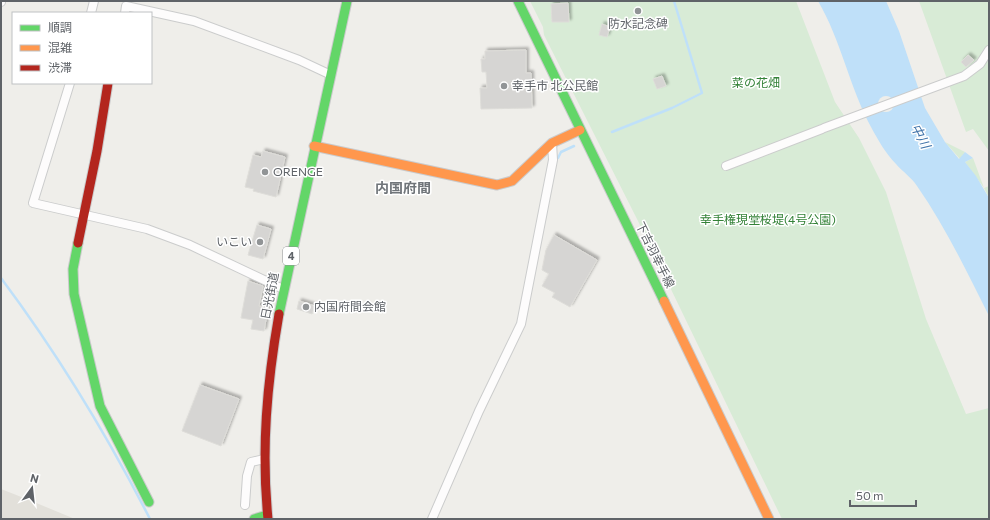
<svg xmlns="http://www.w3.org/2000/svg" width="990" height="520" font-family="Commissioner,'Noto Sans JP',sans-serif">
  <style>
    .education { fill: #e2e0da }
    .green { fill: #d8ebd6 }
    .water { fill: #bfe0f9 }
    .pier { fill: #efeeea }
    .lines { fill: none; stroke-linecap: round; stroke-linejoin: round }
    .stream { stroke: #bfe0f9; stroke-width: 2.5 }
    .building { fill: #d6d5d3; stroke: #deddd9; filter: url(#shadow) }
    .street-casing { stroke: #cbcccc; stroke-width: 10 }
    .fast-casing { stroke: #cacacb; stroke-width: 11 }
    .slow-casing { stroke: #cacacb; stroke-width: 11 }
    .jam-casing { stroke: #cacacb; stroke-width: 11 }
    .street { stroke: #fdfcfc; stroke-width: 8 }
    .fast { stroke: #63d668; stroke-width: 9 }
    .slow { stroke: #ff974d; stroke-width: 9 }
    .jam { stroke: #b3261e; stroke-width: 9 }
    .poi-dot { fill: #919496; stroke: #fff; stroke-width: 1.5 }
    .labels { text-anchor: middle; stroke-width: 3; stroke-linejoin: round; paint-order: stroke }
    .shield { fill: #fff; stroke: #8f9295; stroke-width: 1 }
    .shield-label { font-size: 11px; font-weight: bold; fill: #5f6368 }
    .poi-label { font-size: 12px; fill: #5f6368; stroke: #fff; text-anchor: start }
    .park-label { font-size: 12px; fill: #348238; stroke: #fff }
    .street-label { font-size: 12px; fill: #5f6368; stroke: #fff }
    .water-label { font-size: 13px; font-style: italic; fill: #4174aa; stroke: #fff }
    .quarter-label { font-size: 14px; font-weight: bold; fill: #70757a; stroke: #fff }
  </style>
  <defs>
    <filter id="shadow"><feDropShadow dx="2.5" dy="-2.5" stdDeviation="1" flood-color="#0004"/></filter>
  </defs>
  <rect width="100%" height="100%" fill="#efeeea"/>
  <!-- education -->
  <path class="education" d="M1,489L29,500L75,519H1Z"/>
  <!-- green -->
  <path class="green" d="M530,1H796L835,102L859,138L886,192L926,319L966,414L989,408V519H782L638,221L544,35L543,27Z
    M919,1H989V151L973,129L966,132Z
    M945,142L965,152L960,159Z
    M973,158L984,188L989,186V198L984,188L965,162Z"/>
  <!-- water -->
  <path class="water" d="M818,1H886L899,31L925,108L945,142L959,159L965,152L973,158L965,162L976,176L989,198V316C967,272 945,226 917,186C912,178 903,172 896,164C886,154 878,140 871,127C849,86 841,40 818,1Z"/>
  <!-- pier -->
  <path class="pier" d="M878 104a8 8 0 1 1 16 0a8 8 0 1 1-16 0Z"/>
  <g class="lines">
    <!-- stream -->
    <path class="stream" d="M612,132L672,108L702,93L674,1
      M558,158L561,152L574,146
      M1,278C57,353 107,435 150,519"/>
  </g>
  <!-- building -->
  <path class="building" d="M568,3L569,22H552L551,4Z
    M602,24L610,27L607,37L599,35Z
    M526,50V73H531L532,108L481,109L480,88H487L486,72H482L481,59H485V51Z
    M968,55L974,60L966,67L961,62Z
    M662,76L666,86L657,89L653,79Z
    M263,151L285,157L276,197L253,191L254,189L245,187L253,155L261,157Z
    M257,225L271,229L263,259L248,255Z
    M554,235L597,260L570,307L552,297L555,293L542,286L549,274L542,270L546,250Z
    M248,281L263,286L259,306L268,308L264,331L251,329L253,320L241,318Z
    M299,301L315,306L312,314L297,309Z
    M200,385L239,399L221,446L182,431Z"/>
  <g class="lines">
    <!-- street casing -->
    <g class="street-casing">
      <path id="street" d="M1,2V1
        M91,13L94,1
        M125,13L126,6L194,21L299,60L331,75
        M70,83L33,203L147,229L190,245L283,289
        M824,128L964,76L980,64L989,50
        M726,166L822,129
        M245,505L247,476L251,462L264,459
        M432,519L479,411L521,324L553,160L552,143"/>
    </g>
    <!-- fast casing -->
    <g class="fast-casing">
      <path id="fast" d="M518,1L664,301
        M78,243L73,269L74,294L100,406L149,502
        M279,314L347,1
        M254,519L267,515"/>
    </g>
    <!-- slow casing -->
    <g class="slow-casing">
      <path id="slow" d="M314,146L497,185L512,181L552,143L580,130
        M664,301L769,519"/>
    </g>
    <!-- jam casing -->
    <g class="jam-casing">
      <path id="jam" d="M78,243L97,151L108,83
        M268,519C261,449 267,383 279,314"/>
    </g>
    <!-- street -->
    <use href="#street" class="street"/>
    <!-- fast -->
    <use href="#fast" class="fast"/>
    <!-- slow -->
    <use href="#slow" class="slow"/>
    <!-- jam -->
    <use href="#jam" class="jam"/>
  </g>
  <!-- markers -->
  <g class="poi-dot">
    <circle cx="638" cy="11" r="4"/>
    <circle cx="504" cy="86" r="4"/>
    <circle cx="265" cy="172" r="4"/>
    <circle cx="260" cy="242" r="4"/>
    <circle cx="306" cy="307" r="4"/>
  </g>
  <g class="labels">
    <!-- shield labels -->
    <rect class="shield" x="283" y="247" width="16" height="18" rx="3"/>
    <g class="shield-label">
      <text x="291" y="260">4</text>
    </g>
    <!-- poi labels -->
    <g class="poi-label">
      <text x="638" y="28" text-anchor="middle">防水記念碑</text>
      <text x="512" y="90">幸手市 北公民館</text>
      <text x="273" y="176">ORENGE</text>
      <text x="252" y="246" text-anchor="end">いこい</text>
      <text x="314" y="311">内国府間会館</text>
    </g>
    <!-- park labels -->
    <g class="park-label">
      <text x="756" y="87">菜の花畑</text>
      <text x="768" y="224">幸手権現堂桜堤(4号公園)</text>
    </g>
    <!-- street labels -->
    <g class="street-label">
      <text transform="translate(655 255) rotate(64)" y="4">下吉羽幸手線</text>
      <text transform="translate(270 296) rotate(-79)" y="4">日光街道</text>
    </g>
    <!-- water labels -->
    <g class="water-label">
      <text transform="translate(921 136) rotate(62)" y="5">中川</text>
    </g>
    <!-- quarter labels -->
    <g class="quarter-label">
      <text x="403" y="193">内国府間</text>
    </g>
  </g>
  <!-- border -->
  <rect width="990" height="520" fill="none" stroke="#5f6368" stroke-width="4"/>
  <!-- legend -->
  <rect x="12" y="12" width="140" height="72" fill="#ffffff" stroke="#bfc1c3"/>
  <rect x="20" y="25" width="20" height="6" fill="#63d668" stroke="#bfc1c3"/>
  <text x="48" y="32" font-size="12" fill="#5f6368">順調</text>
  <rect x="20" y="45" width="20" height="6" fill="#ff974d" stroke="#bfc1c3"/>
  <text x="48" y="52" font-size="12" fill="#5f6368">混雑</text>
  <rect x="20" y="65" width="20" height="6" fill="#b3261e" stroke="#bfc1c3"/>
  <text x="48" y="72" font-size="12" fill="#5f6368">渋滞</text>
  <!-- north arrow -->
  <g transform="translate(32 488) rotate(15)" stroke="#ffffff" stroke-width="3" paint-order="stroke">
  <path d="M0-3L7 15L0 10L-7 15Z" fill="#5f6368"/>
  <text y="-6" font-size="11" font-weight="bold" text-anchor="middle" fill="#5f6368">N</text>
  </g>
  <!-- scale -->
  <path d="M850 500v6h66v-6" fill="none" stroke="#5f6368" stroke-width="2"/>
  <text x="856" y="500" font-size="12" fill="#5f6368" stroke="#ffffff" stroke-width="3" paint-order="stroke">50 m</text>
</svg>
